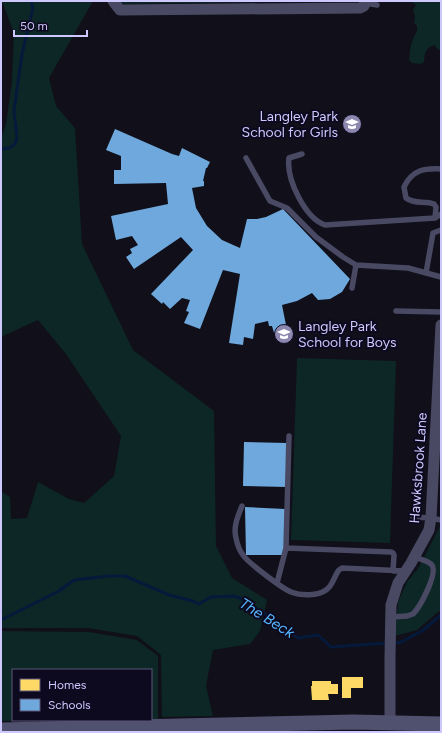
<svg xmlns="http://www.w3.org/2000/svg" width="442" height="733" font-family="Figtree,sans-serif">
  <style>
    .green { fill: #0d2626 }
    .homes { fill: #ffd966 }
    .schools { fill: #6fa8dc }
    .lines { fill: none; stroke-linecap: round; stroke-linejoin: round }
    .stream { stroke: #051a3b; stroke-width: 3 }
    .lane { stroke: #494964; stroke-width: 5.5 }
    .street { stroke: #494964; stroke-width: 11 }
    .secondary { stroke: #50506f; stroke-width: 15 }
    .labels { text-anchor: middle; stroke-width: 4; stroke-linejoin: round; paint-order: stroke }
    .poi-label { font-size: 14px; fill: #cdc8ff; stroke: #0d0a1f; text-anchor: end }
    .street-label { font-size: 14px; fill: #cdc8ff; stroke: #0d0a1f }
    .water-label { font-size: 15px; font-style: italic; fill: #56b6ff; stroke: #0d0a1f }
  </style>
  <rect width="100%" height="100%" fill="#100f1a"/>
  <!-- green -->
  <path class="green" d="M2,1H93L49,78L56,106L75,128L82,244L133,350L214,411L216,546L232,578L267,600L260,631L250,644L213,650L206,686L213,716L162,717L161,655L137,636L88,628H1V491L10,497L11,519L27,518L38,482L69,499L84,503L114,476L121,436L66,354L38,320L1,337V138L6,124L12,81L14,33Z
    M114,1H348L116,4Z
    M410,1H441V51L436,48L435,45C425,48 425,52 424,62L421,64L412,63L409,60C410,49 411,40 417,31V26L414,23L415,16L413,10L416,5Z
    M297,358L396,361L390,543L291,540Z
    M441,515V611L438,612L417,630L395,636L398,602L407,582L419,567L440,526Z
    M1,631L89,632L137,640L158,656V719H151V670H13V720H80L1,721Z"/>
  <!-- homes -->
  <path class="homes" d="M342,677H363V688H351V698H342Z
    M312,681H331V684H338V694H328L329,700H312L311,686H312Z"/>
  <!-- schools -->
  <path class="schools" d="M115,129L172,154L179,156L182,148L210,162L207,168H206L203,181H204V186L192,188L196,208L207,226L222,240L240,248L247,219H257L266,217L283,209L350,279L342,292L330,299L318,300L312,293L297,301L282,305L287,330L274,333L272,326H269L268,321L255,324L253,339L244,337L243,345L229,343L240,274L223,270L200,329L184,323L189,312L186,311L190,300L182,298L170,309L163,302L162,304L151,294L193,250L181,237L134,269L126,257L132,253L130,249L138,245L132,236L116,240L111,216L168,204L166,183L114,184V170H121V156L106,150Z
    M244,442L288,443L287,487L243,486Z
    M245,507L285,509L284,555H246Z"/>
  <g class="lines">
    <!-- stream -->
    <path class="stream" d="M1,149L9,148L14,145L17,139L14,111L22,54L33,8L31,1
      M1,620L59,591L74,580L109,576H125L169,595L193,601L199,604L211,597L233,596L240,598L276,621L298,638L318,635L331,647L388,643
      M394,643L401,642L422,631L441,615"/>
    <!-- lane -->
    <path class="lane" d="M366,3L377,5
      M302,154L289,158C286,179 305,218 325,225L435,218L441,214
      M246,158L270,201L287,208L316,237L343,257L356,265L408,268L441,277
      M435,218L436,207L434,204C425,200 415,205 406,198L404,187C412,170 424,168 441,169
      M426,273L433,233L441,230
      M352,288L356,265
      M396,311L441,312
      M242,506C238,516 233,527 236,538C237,543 239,550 243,555C247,562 283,589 291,592C301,596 318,596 326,590C333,586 334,576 339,570L342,568L405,571
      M413,517L431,518L441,520
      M286,548L391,552L393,553L394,555L393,571
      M277,583L286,548L289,436
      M391,617L407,616L413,614C420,607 438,574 432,565C428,561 420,559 414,557"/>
    <!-- street -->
    <path class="street" d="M113,1L120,10L360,8L364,6L366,1
      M390,723V657L391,605L398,583L411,563L429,530L431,518L441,325"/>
    <!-- secondary -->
    <path class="secondary" d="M1,730L353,722L441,724"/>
  </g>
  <!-- icons -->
  <defs>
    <g id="school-disc" transform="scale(1)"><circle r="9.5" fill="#8b87af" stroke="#0d0a1f"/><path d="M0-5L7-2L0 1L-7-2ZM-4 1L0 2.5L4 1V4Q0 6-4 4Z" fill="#fff"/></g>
  </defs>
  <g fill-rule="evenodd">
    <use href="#school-disc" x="352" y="124"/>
    <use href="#school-disc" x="284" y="334"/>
  </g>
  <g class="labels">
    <!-- poi labels -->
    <g class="poi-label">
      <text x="338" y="121">Langley Park<tspan x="338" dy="16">School for Girls</tspan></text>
      <text x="298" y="331" text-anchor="start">Langley Park<tspan x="298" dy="16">School for Boys</tspan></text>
    </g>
    <!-- street labels -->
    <g class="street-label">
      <text transform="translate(418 468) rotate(-86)" y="5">Hawksbrook Lane</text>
    </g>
    <!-- water labels -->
    <g class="water-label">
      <text transform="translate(267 618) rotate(32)" y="5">The Beck</text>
    </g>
  </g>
  <!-- border -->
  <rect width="442" height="733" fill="none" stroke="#cdc8ff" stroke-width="4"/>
  <!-- legend -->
  <rect x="12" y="669" width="140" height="52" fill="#0d0a1f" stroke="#5a5679"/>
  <rect x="20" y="679" width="20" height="12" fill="#ffd966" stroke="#5a5679"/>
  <text x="48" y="689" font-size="12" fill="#cdc8ff">Homes</text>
  <rect x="20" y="699" width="20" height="12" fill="#6fa8dc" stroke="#5a5679"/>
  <text x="48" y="709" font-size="12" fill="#cdc8ff">Schools</text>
  <!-- scale -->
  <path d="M14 30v6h73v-6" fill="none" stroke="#cdc8ff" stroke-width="2"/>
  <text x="20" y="30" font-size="12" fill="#cdc8ff" stroke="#0d0a1f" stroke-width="3" paint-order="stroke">50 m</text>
</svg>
